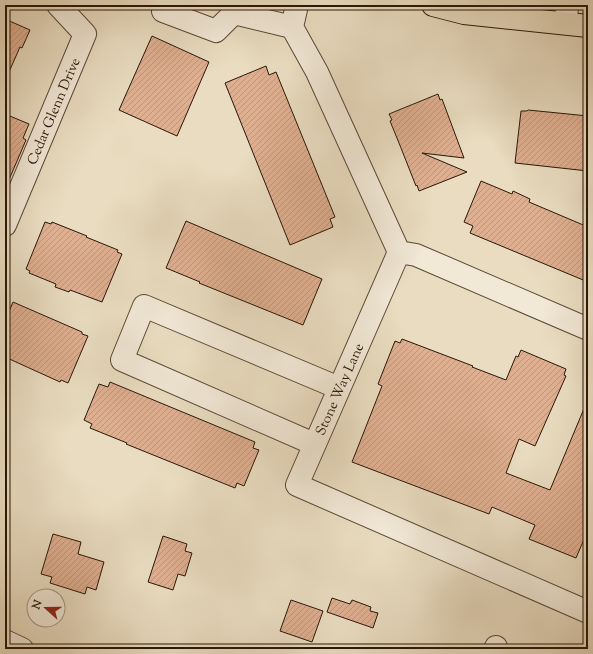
<svg xmlns="http://www.w3.org/2000/svg" width="593" height="654" font-family="'Sorts Mill Goudy',serif">
  <style>
    .building { fill: url(#building-hatch); stroke: #2a1707 }
    .lines { fill: none; stroke-linecap: round; stroke-linejoin: round }
    .minor-casing { stroke: #5a4835; stroke-width: 24 }
    .major-casing { stroke: #2a1707; stroke-width: 24 }
    .minor { stroke: #f1e8d6; stroke-width: 22 }
    .major { stroke: #e9dcc0; stroke-width: 22 }
    .labels { text-anchor: middle; stroke-width: 3; stroke-linejoin: round; paint-order: stroke }
    .street-label { font-size: 14px; fill: #2a1707; stroke: #f1e8d6 }
  </style>
  <defs>
    <pattern id="building-hatch" width="6" height="6" patternUnits="userSpaceOnUse"><rect width="6" height="6" fill="#deaf91"/><path d="M-1 1l2-2M0 6l6-6M5 7l2-2" fill="none" stroke="#bf967c"/></pattern>
  </defs>
  <rect width="100%" height="100%" fill="#e9dcc0"/>
  <filter id="stains"><feTurbulence type="fractalNoise" baseFrequency=".005" numOctaves="4"/><feColorMatrix values="0 0 0 0 .2 0 0 0 0 .09 0 0 0 0 .02 0 0 0 .5 -.17"/></filter>
  <radialGradient id="worn" r=".72"><stop offset=".6" stop-color="#630" stop-opacity="0"/><stop offset="1" stop-color="#630" stop-opacity=".3"/></radialGradient>
  <!-- building -->
  <path class="building" d="M5,19L30,30L22,48L20,47L5,81Z
    M152,36L209,62L177,136L119,110Z
    M266,66L269,75L276,72L335,217L330,219L333,227L290,245L225,83Z
    M438,94L440,100L442,99L464,158L422,153L467,172L419,191L417,185L416,186L399,143L390,121L392,120L389,114Z
    M528,110L588,116V171L515,163L521,111H527Z
    M5,114L29,124L23,138L26,140L5,189Z
    M481,181L512,194L513,191L530,199L529,202L588,227V282L470,233L473,226L464,222Z
    M186,221L322,279L303,325L199,283L200,282L166,268Z
    M45,222L51,224L52,222L87,236L86,237L118,250L117,252L122,254L102,302L70,290L69,292L55,287L56,284L29,273L30,271L26,269Z
    M13,302L82,332V334L88,336L68,383L61,380L60,382L5,357V321Z
    M402,339L473,366L472,367L506,380L516,356L518,357L521,350L566,369L564,375L566,376L535,446L519,439L506,473L550,490L588,399V530L576,558L529,539L535,525L492,507L489,514L352,462L382,386L378,384L395,341L400,343Z
    M110,382L255,442L253,448L259,450L244,486L237,483L235,488L126,444L127,443L90,428L92,424L84,420L99,384L108,387Z
    M53,534L81,542L78,554L104,562L96,590L87,587L85,594L50,583L52,577L41,574Z
    M163,536L187,544L185,551L192,553L185,576L178,574L173,590L148,582Z
    M332,598L350,604L352,600L371,607L370,611L378,613L373,628L327,612Z
    M291,600L323,611L312,642L280,631Z"/>
  <g class="lines">
    <!-- minor casing -->
    <g class="minor-casing">
      <path id="minor" d="M166,5L163,11L216,31L234,13L292,27
        M297,5L292,27L317,72L399,252L297,485L588,612
        M566,23L567,5
        M5,225L85,34L58,5
        M399,252L416,255L588,329
        M314,444L122,360L144,306L339,388
        M5,641L22,649
        M495,649L496,647"/>
    </g>
    <!-- major casing -->
    <g class="major-casing">
      <path id="major" d="M433,5L464,13L588,26"/>
    </g>
    <!-- minor -->
    <use href="#minor" class="minor"/>
    <!-- major -->
    <use href="#major" class="major"/>
  </g>
  <g class="labels">
    <!-- street labels -->
    <g class="street-label">
      <text transform="translate(53 111) rotate(-67)" y="5">Cedar Glenn Drive</text>
      <text transform="translate(339 389) rotate(-66)" y="5">Stone Way Lane</text>
    </g>
  </g>
  <!-- margin -->
  <rect width="593" height="654" fill="none" stroke="#e9dcc0" stroke-width="20"/>
  <rect x="6" y="6" width="581" height="642" fill="none" stroke="#2a1707" stroke-width="2"/>
  <rect x="10" y="10" width="573" height="634" fill="none" stroke="#2a1707"/>
  <!-- north arrow -->
  <g transform="translate(46 608) rotate(291)"><circle r="19" fill="#f1e8d6" stroke="#a19483"/>
  <path d="M0-3L7 15L0 10L-7 15Z" fill="#8f2418"/>
  <text y="-6" font-size="11" font-weight="bold" text-anchor="middle" fill="#2a1707">N</text>
  </g>
  <rect width="100%" height="100%" filter="url(#stains)"/>
  <rect width="100%" height="100%" fill="url(#worn)"/>
</svg>
